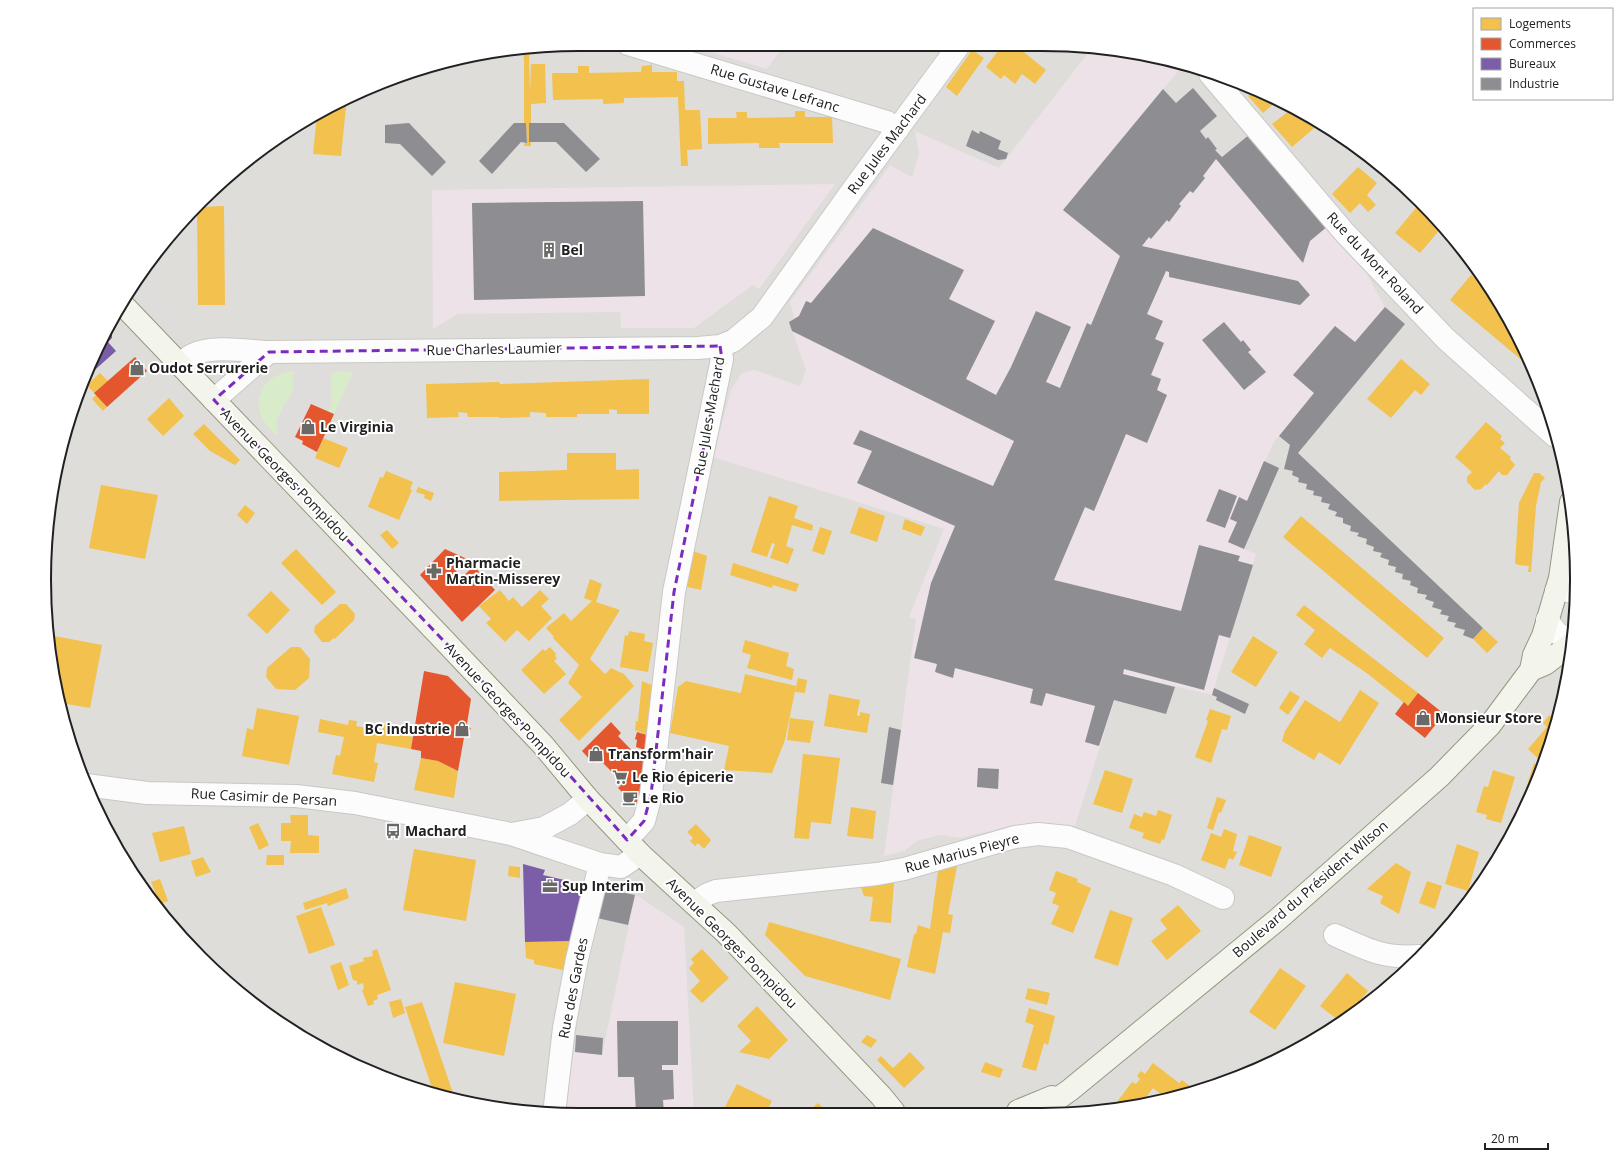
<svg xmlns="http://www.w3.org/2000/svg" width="1621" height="1159" font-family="'Open Sans',sans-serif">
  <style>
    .residential { fill: #deddda }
    .industrial { fill: #ece2e7 }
    .grass { fill: #d8ecc9 }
    .parking { fill: #dedddb }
    .homes { fill: #f2c14e }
    .shops { fill: #e4572e }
    .offices { fill: #7b5ea7 }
    .industry { fill: #8d8d92 }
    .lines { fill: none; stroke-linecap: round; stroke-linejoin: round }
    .street-casing { stroke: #c8c8c5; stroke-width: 24 }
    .secondary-casing { stroke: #959980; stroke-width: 24 }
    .street { stroke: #fdfcfc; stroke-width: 22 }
    .secondary { stroke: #f3f4ec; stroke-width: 22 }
    .marked { fill: none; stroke: #7b2cbf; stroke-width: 3; stroke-dasharray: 8 5; stroke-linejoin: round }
    .labels { text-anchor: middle; stroke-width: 4; stroke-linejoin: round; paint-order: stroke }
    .street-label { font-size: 14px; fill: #212121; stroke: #fff }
    .poi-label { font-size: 14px; font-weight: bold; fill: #212121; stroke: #fff; text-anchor: start }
    .rim { fill: none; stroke: #212121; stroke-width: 2 }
  </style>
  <rect width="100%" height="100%" fill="#efeee9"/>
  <!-- residential -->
  <path class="residential" d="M580,44H1042L1146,54L1246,85L1309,116L1394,177L1444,227L1505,312L1549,408L1572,510L1576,615L1559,718L1522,817L1466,906L1394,982L1278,1060L1180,1097L1112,1110L545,1114L441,1097L343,1060L254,1004L177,932L99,816L72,751L49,650V509L72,408L99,343L177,226L282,134L343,99L441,62Z"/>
  <!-- industrial -->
  <path class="industrial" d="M683,44H785L767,69Z
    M1091,49L1146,54L1183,66L1163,89L1206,139L1208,137L1217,149L1215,150L1222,157L1250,134L1364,269L1385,307L1405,324L1298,453L1279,436L1274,442L1228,542L1256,554L1212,695L1123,674L1075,826L1047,824L1011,826L960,838L941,835L919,840L904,851L884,856L916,619L909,617L944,529L713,457L731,390L741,374L748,371L755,370L800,386L806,370L789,322L794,318L790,302L890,165L912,177L919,153L915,131L999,168Z
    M835,184L759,289L753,285L694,328H621L620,312L458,314L433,329L432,190Z
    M635,895L638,896L684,927L694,1113L563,1114L572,1051L602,1055Z"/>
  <!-- grass -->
  <path class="grass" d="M295,371L293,376V391L287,402L278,433L275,435C270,428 261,420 260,412C254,386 273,373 295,371Z
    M341,371L353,372L334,414L328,411L331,404V373Z"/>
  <!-- parking -->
  <path class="parking" d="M143,278L184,317L175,326L135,289Z
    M295,371L331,373V404L328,411L311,404L294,440L302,444L301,447L315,458L309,467L275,435L278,433L276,421L285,403L287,402L293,391V376Z
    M1553,488L1551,556L1532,567L1536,506L1538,496Z"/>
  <!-- homes -->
  <path class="homes" d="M802,44H847V45L802,46Z
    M1003,44H1011L1019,50L1020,49L1046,70L1035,84L1022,74L1015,84L1004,75L1001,79L986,67Z
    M972,50L984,58L957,96L946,87Z
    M529,51L530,93L531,64H545L546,103L531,104V123H529V142H531V146H524L525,142L527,143L526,123H524V59L523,53L518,52Z
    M652,65V72H677V81H684L685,110H700L702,149L687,150L688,166H681L678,97L624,98V103L603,104V99L553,100L552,73H578V66H589V73L641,72L642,66Z
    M1235,81L1246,85L1253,88L1246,94Z
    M1256,89L1278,100L1263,113L1248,96Z
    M347,97L341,156L313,154L317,114Z
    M1293,108L1309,116L1320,123L1292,147L1272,124Z
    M795,111H805V117H832L833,143H779L780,148H759V143L708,144V118H737L736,112H747V118L795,117Z
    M1358,167L1377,183L1367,195L1376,205L1368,212L1360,203L1350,213L1332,194Z
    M1420,203L1443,226L1420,253L1395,233Z
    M224,206L225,305H198L197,209L199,207Z
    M1471,275L1492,293L1505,312L1531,368L1450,300Z
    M1401,359L1430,384L1421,395L1415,390L1391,418L1367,399Z
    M100,373L108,381L94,393L87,385Z
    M649,379V414H617V410L609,409V414H577V417H546V413L530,412V417L499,418V417H468L467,413L458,412L459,417L427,418L426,384L499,382L500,384Z
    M96,395L107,407L103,411L92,399Z
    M169,398L184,416L163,436L147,419Z
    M1486,422L1502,436L1500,439L1505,443L1500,448L1511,457L1510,459L1515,465L1507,475H1502L1499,471L1487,485L1486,484L1481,489L1475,490L1467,482V477L1472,472L1455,457Z
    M204,424L240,460L235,465L210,451L193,434Z
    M323,438L348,448L339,468L315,458Z
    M567,453H616V470L639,469V499L499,501V472L567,470Z
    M386,471L413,482L410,489L412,490L399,520L368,507L380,477L383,478Z
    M1534,473H1539L1545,478L1541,482L1536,506L1531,572H1528L1529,566L1518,565L1515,563L1519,503Z
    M101,485L158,495L145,559L89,548Z
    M418,487L434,493L431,501L424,498L425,495L416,492Z
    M769,496L798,506L794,518L813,525L812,531L792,525L786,546L794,549L788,564L770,558L775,544L772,543L767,557L751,552Z
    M245,505L255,513L247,524L237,515Z
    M859,507L885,516L877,542L850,533Z
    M1301,516L1444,638L1427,658L1283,537Z
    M905,519L925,527L921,536L902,529Z
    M820,527L832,531L824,555L812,551Z
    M387,530L399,543L392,549L380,535Z
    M296,549L336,592L322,605L281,563Z
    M690,550L707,556L701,590L684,586Z
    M733,563L799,584L796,592L773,585L772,588L730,575Z
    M590,579L602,584L596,602L620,610L590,659L605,674L611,668L624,674L634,686L579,741L559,720L582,697L568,683L579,665L553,638L554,637L546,628L564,613L571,621L592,601L584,598Z
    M500,590L509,601L513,597L522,607L540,590L549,599L541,606L552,618L529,641L517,630L505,642L486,623L491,619L479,606Z
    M271,591L290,610L267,634L247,615Z
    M340,604H346L355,614L354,620L335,639L334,638L329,642H322L314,632L315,626Z
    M1304,605L1418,693L1408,706L1368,674L1330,648L1322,658L1304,644L1315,630L1296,615Z
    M1483,628L1498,642L1487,653L1473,639Z
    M629,631L645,634L644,641L653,643L648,672L620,667L625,635L628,636Z
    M49,635L102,645L90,708L61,703L49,650Z
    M1253,636L1278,652L1256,687L1231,672Z
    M745,640L789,653L786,666L794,669L792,680L747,668L751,655L742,652Z
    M291,647H300L310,659L309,678L295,690L276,689L266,677L267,668Z
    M550,647L556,654L555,656L557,658L554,661L566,674L544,694L521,670L543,649L545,651Z
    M745,674L796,686L785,740L772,773L724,770L729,746L670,733L678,687L686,681L726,690L741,693Z
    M798,678L807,680L805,693L795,692Z
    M642,681L656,687L650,736L635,730L636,721H638Z
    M1360,690L1379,703L1340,765L1319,752L1314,760L1282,741L1285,731L1305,700L1340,722Z
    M1290,691L1300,697L1288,715L1279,708Z
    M829,694L860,700L857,715L860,716V712L870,714L867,733L824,726Z
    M257,708L299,716L289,765L242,756L247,728L253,730Z
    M1210,709L1231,716L1227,730L1222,729L1211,763L1195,757L1208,721L1206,720Z
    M1560,710L1559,718L1542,762L1528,749L1547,727L1543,723L1549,715L1553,718Z
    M790,718L814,721L810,743L787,740Z
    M320,719L348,725L349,720L357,721L356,726L382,731L383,724L392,726L391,733L413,737L411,749L377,743L374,762L378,763L374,782L332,774L336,755L340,756L344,737L318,732Z
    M803,754L840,758L831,824L811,822L809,839L794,838Z
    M421,758L438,761L458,771L454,798L414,790Z
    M1534,763L1541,766L1522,817L1513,830Z
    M1105,770L1133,779L1122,813L1093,804Z
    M1493,770L1515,777L1501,823L1486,819L1487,815L1476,812L1484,786L1488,787Z
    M1217,797L1226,800L1221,813L1219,812L1213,830L1207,828Z
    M851,807L876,811L873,839L847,836Z
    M1158,810L1172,815L1164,840L1162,839L1160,844L1142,838L1144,833L1129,828L1134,814L1142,817L1144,812L1156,816Z
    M290,815H308V835L319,836V853H290L291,841H281V823H291Z
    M258,823L269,845L259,850L249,827Z
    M696,824L711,840L704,849L698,843L695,846L690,841L693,838L687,832Z
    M184,826L191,854L160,862L152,833Z
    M1224,829L1237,834L1233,851L1237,852L1233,860L1229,858L1225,869L1201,860L1211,833L1221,837Z
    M1249,835L1282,847L1271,877L1239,865Z
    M1457,844L1479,852L1468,891L1445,884Z
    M414,849L476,860L466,921L403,910Z
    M267,855H284V865H266Z
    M203,857L211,872L196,877L191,861Z
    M1396,863L1411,872L1399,914L1380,903L1383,896L1367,889Z
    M509,866L520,867V878L508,876Z
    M957,866L948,914L953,915L950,933L943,932L935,974L907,967L914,934H916L918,925L930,929L938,871Z
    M1056,871L1078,879L1077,882L1091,888L1073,933L1051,924L1059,906L1052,903L1056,893L1049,890Z
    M160,879L168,901L160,904L151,882Z
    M1427,881L1442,886L1435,909L1419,903Z
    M894,882L891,923L870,921L873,897L864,896L861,887Z
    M346,888L349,898L328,906L327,903L305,910L303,903Z
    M1178,905L1201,931L1167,960L1151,941L1167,929L1160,920Z
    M321,907L335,945L309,954L296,916Z
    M1110,910L1133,918L1118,966L1094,958Z
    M769,922L901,959L890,1000L805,976L765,935Z
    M571,941L563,970L534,964V960L526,958L525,942Z
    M377,949L391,990L377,995L378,999L373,1001L374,1004L368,1006L362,990L364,989L363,983L357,985V981L353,980L349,966L364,961L363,958L373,956L372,951Z
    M702,949L729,978L702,1003L690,991L700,981L689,968L694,963L691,959Z
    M341,962L349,985L338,990L330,966Z
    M1280,968L1306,986L1275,1030L1249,1012Z
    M1347,973L1368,991L1352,1010L1338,1020L1320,1006Z
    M455,982L516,994L504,1056L443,1043Z
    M1028,988L1050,993L1047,1005L1025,999Z
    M401,999L405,1013L393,1018L389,1002Z
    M422,1002L455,1099L434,1094L405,1007Z
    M757,1006L788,1040L769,1059L739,1052L751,1041L737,1026Z
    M1029,1008L1055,1016L1048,1045L1044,1043L1036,1071L1022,1067L1034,1025L1025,1022Z
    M867,1035L877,1040L871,1048L861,1042Z
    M910,1052L925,1068L904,1088L877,1060L881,1056L893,1068Z
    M985,1062L1003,1069L1000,1078L981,1072Z
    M1153,1063L1179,1083L1182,1080L1196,1091L1180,1097L1167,1099L1153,1088L1141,1104L1125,1108L1117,1102L1132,1082L1136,1084L1140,1079L1137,1076L1141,1071L1145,1074Z
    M737,1084L772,1101L766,1113H737L725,1107Z
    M818,1103L824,1109V1112H808Z"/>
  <!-- shops -->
  <path class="shops" d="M135,357L147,371L107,407L94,393Z
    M311,404L334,414L317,452L302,444L303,441L295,437Z
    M445,549L467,559L455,570L462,577L474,566L495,590L462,622L420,575Z
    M424,671L448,676L471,699L467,724L471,729L465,732L458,771L438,761L421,758V751L411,749Z
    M1418,693L1444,714L1425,738L1395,714L1404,702L1408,706Z
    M611,722L621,733L618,736L641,760L642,749L636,747L637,740L635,739L637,732L650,736L639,809L618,788L623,783L598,758L593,763L582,751Z"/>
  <!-- offices -->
  <path class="offices" d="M109,328L112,330V338L108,342L116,351L88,376L86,374L99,343Z
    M523,864L545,870L543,875L586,885L571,941L525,942Z"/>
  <!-- industry -->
  <path class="industry" d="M1193,88L1217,116L1200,131L1206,139L1208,137L1217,149L1215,150L1222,157L1250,134L1328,226L1310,241L1303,263L1216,159L1203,176L1205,178L1193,193L1190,191L1179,204L1181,206L1169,222L1167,220L1151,239L1149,237L1142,246L1298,281L1310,295L1300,305L1169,277V272L1166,271L1147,314L1163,321L1155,339L1164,343L1151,375L1161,379L1157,390L1167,395L1147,443L1126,434L1094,511L1085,507L1054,580L1181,611L1199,545L1240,556L1238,561L1253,565L1230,638L1219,635L1204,690L1124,669L1123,674L1175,687L1166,714L1114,700L1099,746L1085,742L1095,706L1046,693L1042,706L1030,703L1033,689L955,668L953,678L935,672L937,664L914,658L931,583L955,526L857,483L872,451L853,444L860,430L993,486L1014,441L792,331L789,322L799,316L806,301L811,303L873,228L964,270L949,299L995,321L966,379L996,395L1011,367L1036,311L1071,327L1046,382L1060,388L1087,323L1091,325L1120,256L1063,210L1163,89L1176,103Z
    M409,123L446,162L432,176L400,144L385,143V125Z
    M514,123H526L527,143L521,142L492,174L479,161Z
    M529,123H564L600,159L586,172L556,142H529Z
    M972,130L979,134L980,131L1001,141L998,149L1008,153L1006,159L998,160L966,146Z
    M643,201L645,296L474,300L472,203Z
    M1385,307L1405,324L1298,453L1483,628L1473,639L1463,635L1465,630L1454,627L1456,623L1447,621L1449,616L1440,614L1442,610L1432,607L1434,602L1425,599L1427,595L1417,593L1418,588L1410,585L1411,581L1402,579L1403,574L1395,572L1396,567L1388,565L1389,560L1380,557L1382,553L1373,551L1374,547L1366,544L1367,539L1357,536L1359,533L1350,531L1351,526L1343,523V518L1335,516L1337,512L1328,509L1330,504L1321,502L1322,497L1313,495L1314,491L1306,489L1307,484L1298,482L1299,478L1292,475L1293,471L1284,469L1290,445L1279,436L1314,393L1293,375L1335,326L1355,342Z
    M1224,322L1241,342L1243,340L1251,350L1248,352L1266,372L1244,390L1202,340Z
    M1264,461L1279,468L1244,549L1228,542L1237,522L1230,519L1239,497L1247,501Z
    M1219,489L1237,496L1225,528L1206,521Z
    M1214,688L1249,704L1245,714L1216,700L1217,697L1212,695Z
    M889,727L901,730L893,785L881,783Z
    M978,768L999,769L998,789L977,787Z
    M602,888L635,895L628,925L597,918Z
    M617,1021H678V1065H662V1070H673L674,1099L663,1100L664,1113H636L634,1077H618Z
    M576,1035L603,1038L602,1055L575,1052Z"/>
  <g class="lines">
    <!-- street casing -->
    <g class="street-casing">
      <path id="street" d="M628,44L887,122L898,129
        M1210,74L1344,232L1446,339L1555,436
        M269,352L698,348L720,346L733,341L762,317L852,191L960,44
        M180,365C184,362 188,357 192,355C212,345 247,351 269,352L214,400
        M1556,591L1564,590L1575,593
        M1547,620L1557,633L1571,642
        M86,785L147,793L296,796L355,803L511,834L600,864L621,867L640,854
        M512,834L544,828L570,814L588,799
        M627,840L644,821L651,795L674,592L722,359L720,346
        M694,903L708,894L716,891L877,874L904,869L1015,837L1038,834L1068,837L1174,875L1223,898
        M1335,935C1366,949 1384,959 1419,956
        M554,1114L564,1028L577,959L600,864"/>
    </g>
    <!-- secondary casing -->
    <g class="secondary-casing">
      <path id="secondary" d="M124,306L441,637L543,745L588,799L640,854L727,934L881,1096L894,1112
        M1531,670L1545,664L1571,644
        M1018,1111L1052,1097
        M1040,1111L1070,1090L1277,920L1439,777L1490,725L1531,670L1534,655L1543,636L1560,578L1571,502"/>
    </g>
    <!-- street -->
    <use href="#street" class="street"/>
    <!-- secondary -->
    <use href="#secondary" class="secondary"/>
  </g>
  <!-- marked area -->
  <path class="marked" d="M720,346L722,359L674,592L651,795L644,821L627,840L543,745L214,400L269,352Z"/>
  <!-- icons -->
  <defs>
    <g id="building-bare" transform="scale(1.2)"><path d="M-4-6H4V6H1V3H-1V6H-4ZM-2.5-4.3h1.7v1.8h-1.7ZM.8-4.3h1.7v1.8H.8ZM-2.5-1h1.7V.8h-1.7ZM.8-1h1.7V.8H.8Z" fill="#696967" stroke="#fff" stroke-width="2.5" paint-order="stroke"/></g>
    <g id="shop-bare" transform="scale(1.2)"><path d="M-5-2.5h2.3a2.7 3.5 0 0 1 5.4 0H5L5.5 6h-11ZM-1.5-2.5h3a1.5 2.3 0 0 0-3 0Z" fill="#696967" stroke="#fff" stroke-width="2.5" paint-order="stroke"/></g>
    <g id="pharmacy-bare" transform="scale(1.2)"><path d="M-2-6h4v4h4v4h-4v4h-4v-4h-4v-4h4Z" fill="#696967" stroke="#fff" stroke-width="2.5" paint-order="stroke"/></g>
    <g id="supermarket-bare" transform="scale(1.2)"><path d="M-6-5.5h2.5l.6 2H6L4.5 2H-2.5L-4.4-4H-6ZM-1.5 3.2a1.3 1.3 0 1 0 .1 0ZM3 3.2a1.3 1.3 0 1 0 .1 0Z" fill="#696967" stroke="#fff" stroke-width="2.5" paint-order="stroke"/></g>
    <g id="cafe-bare" transform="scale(1.2)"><path d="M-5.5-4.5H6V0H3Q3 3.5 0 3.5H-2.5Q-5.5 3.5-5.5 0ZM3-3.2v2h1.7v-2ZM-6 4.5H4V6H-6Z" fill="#696967" stroke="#fff" stroke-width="2.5" paint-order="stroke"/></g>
    <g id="bus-bare" transform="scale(1.2)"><path d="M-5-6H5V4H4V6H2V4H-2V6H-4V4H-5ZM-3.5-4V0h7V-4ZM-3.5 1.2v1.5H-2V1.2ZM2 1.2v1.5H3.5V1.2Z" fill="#696967" stroke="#fff" stroke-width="2.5" paint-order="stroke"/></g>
    <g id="office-bare" transform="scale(1.2)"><path d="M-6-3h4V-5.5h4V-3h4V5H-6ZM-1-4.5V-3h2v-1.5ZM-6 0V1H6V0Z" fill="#696967" stroke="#fff" stroke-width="2.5" paint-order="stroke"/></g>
  </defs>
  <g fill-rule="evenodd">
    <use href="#building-bare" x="549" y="250"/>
    <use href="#shop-bare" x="137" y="368"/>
    <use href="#shop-bare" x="308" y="427"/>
    <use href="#pharmacy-bare" x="434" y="571"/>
    <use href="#shop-bare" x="1423" y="718"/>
    <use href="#shop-bare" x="462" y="729"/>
    <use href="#shop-bare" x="596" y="754"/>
    <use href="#supermarket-bare" x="620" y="777"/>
    <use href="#cafe-bare" x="630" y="798"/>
    <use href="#bus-bare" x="393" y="831"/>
    <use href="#office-bare" x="550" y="886"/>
  </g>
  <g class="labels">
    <!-- street labels -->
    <g class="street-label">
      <text transform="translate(775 88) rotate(17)" y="5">Rue Gustave Lefranc</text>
      <text transform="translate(887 144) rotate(-53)" y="5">Rue Jules Machard</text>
      <text transform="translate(1375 263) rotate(47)" y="5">Rue du Mont Roland</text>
      <text transform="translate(494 349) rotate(-1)" y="5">Rue Charles Laumier</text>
      <text transform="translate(709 416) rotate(-80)" y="5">Rue Jules Machard</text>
      <text transform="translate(285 475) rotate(46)" y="5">Avenue Georges Pompidou</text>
      <text transform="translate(508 710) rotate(47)" y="5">Avenue Georges Pompidou</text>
      <text transform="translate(264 797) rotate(3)" y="5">Rue Casimir de Persan</text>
      <text transform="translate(962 853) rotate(-15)" y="5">Rue Marius Pieyre</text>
      <text transform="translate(1310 889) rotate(-41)" y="5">Boulevard du Président Wilson</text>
      <text transform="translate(732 943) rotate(45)" y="5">Avenue Georges Pompidou</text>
      <text transform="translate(573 988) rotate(-79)" y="5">Rue des Gardes</text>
    </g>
    <!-- poi labels -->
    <g class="poi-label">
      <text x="561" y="255">Bel</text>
      <text x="149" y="373">Oudot Serrurerie</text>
      <text x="320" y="432">Le Virginia</text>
      <text x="446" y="568">Pharmacie<tspan x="446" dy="16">Martin-Misserey</tspan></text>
      <text x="1435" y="723">Monsieur Store</text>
      <text x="450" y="734" text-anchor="end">BC industrie</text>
      <text x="608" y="759">Transform'hair</text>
      <text x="632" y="782">Le Rio épicerie</text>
      <text x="642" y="803">Le Rio</text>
      <text x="405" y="836">Machard</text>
      <text x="562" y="891">Sup Interim</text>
    </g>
  </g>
  <!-- crop -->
  <path d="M0 0H1621V1159H0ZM579 51H1042A528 528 0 0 1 1570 579V580A528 528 0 0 1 1042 1108H579A528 528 0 0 1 51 580V579A528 528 0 0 1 579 51Z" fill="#fff" fill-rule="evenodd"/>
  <path class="rim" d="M579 51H1042A528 528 0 0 1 1570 579V580A528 528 0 0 1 1042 1108H579A528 528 0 0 1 51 580V579A528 528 0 0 1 579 51Z"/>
  <!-- legend -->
  <rect x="1473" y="8" width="140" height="92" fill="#ffffff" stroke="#a6a6a6"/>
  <rect x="1481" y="18" width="20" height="12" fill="#f2c14e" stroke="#a6a6a6"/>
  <text x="1509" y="28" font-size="12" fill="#212121">Logements</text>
  <rect x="1481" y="38" width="20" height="12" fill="#e4572e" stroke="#a6a6a6"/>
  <text x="1509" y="48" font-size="12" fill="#212121">Commerces</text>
  <rect x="1481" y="58" width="20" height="12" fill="#7b5ea7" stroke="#a6a6a6"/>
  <text x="1509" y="68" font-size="12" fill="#212121">Bureaux</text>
  <rect x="1481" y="78" width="20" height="12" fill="#8d8d92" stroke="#a6a6a6"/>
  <text x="1509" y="88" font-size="12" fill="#212121">Industrie</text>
  <!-- scale -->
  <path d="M1485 1143v6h63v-6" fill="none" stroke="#212121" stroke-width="2"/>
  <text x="1491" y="1143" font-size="12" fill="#212121" stroke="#ffffff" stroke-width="3" paint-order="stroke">20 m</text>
</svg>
